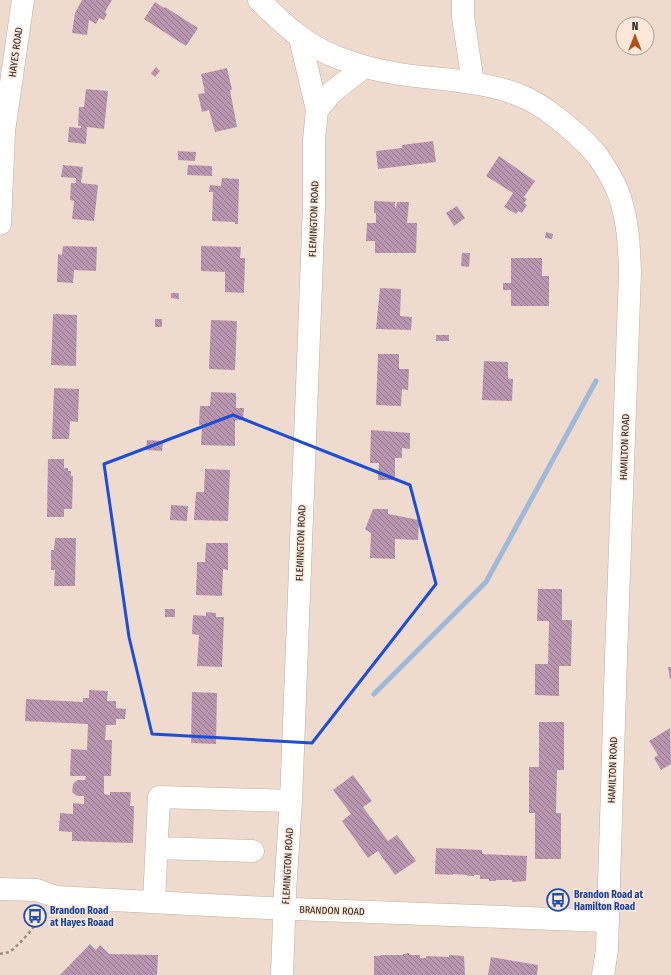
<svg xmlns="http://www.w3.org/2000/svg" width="671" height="975" font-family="'Fira Sans Condensed',sans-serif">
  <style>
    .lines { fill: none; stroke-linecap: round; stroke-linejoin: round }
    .stream { stroke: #9fb9d9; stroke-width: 5 }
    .building { fill: url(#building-back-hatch) }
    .minor-casing { stroke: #c0aea0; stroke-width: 23 }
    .path { stroke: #9a8d82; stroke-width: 2.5; stroke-dasharray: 3 3; stroke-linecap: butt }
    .minor { stroke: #fff; stroke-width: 22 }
    .marked { fill: none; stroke: #1d4ed8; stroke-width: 3; stroke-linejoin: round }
    .labels { text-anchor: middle; stroke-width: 3; stroke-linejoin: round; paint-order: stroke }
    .street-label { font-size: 10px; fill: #2c2520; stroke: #fce8da }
    .transit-label { font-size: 10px; font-weight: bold; fill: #164399; stroke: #fce8da; text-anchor: start }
  </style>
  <defs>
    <pattern id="building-back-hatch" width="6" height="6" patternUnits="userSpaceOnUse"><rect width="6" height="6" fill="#b996af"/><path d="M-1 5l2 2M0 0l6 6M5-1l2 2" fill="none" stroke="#977a8e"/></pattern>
  </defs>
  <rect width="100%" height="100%" fill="#eedbcd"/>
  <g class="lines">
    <!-- stream -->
    <path class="stream" d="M374,694L486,582L596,381"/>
  </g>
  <!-- building -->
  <path class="building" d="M82,0H112L105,12L107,14L104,20L99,18L96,24L89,20L87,35L72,33L75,13Z
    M155,2L164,8L165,7L198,28L186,46L144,19Z
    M156,67L160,71L155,77L151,73Z
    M227,68L232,90H230L237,127L215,132L209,110L202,112L198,94L205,93L201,74Z
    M86,89L108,91L104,129L87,127L86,144L68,142L69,127L81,128V126H78L79,107H84Z
    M433,141L436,162L378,169L376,151L402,148V145Z
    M178,151L196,152L195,161L178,160Z
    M499,156L535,181L524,197L527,199L524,203L527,205L522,213L518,211L516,214L504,207L513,193L486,176Z
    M63,165L83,167L81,183L98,185L94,221L72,219L74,201L70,200L71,183H76V178L61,177Z
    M188,165L212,166V176L187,175Z
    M222,178L239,179L238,224H235V222L212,221L213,192H209L210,185L221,186Z
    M374,201L395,202V208H396L397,202H409L407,223H417L416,253H375V241H366L367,223H376V213H374Z
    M457,206L465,218L454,226L446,213Z
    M546,232L553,234L552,239L545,238Z
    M63,246L97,247L96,271L74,270L73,283L57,282L58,254L62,255Z
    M201,246L241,247L240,258H245L244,293L225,292V272L201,271Z
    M462,253H470L469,267L461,266Z
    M511,258H542V276H549V306H511V290H503V283H511Z
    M380,288L401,289L400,316L412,317L411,330L376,329Z
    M171,293H179V299L171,298Z
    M53,314L77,315L76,366L51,365Z
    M155,319H162V327H155Z
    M211,320L237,321L235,370L209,369Z
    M436,335H449V341H436Z
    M378,354H399V369H409L408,390L402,389L401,406L376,405Z
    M484,361L508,362V379H513L512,401L482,400Z
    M54,388L79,389L78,422L70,421L69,439H52Z
    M211,392L236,393V408H244L243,420H235V446L201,445L202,428H203V425H199L200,406H210Z
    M371,430L410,433V449L402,448V458H395V480H378L379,463H370Z
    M147,440L163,441L162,451L146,450Z
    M48,459H64V468H68V471H71V476H73L72,509H64V517H47Z
    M205,469L230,470L228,521L194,520L196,492H204Z
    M171,505L188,506L187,521L170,520Z
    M373,509H388V514L419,520L418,540L395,539V559L370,558L371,533L365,529Z
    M55,538H76L75,586H54L55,570H51V550H54Z
    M206,543H228V570L223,569L222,596L196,595L197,562H205Z
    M538,589H562V620H572L571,666H559V696L535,695V664H548L549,621H537Z
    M165,609H175V617H165Z
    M206,612L216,613V617H224L222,667L197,666L199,635L192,634L193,615L206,616Z
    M668,667H671V679H670Z
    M89,690L108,691L107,701H116V708L126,709L125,719H116V725H106L105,740H112L111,776H104V794L110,795V792H131L130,806H134L133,843L72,841V832L59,831L60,813L73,814V803L84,804V796H77L72,792L73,784L77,780H85L86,776H70L71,749L87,750L88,724L25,721L26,699L83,702V698H89Z
    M192,692L217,693L216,744L191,743Z
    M539,722H564V770H557L556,813H561V859H535V813H529V767H539Z
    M670,728L671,764L661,770L654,758L658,755L649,741Z
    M353,775L372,801L363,807L385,837L388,841L397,835L416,861L395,875L378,851L368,858L342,821L351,814L333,790Z
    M436,848L482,850V854L527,856L526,881L512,882V880H496V881H489V879H480V875H474V876H467L468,875L453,874V875L435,874Z
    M90,944L96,950L100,945L109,954L158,955L157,975H60Z
    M409,953V955H420V958H426V956L449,957V955L464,956L465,975H374V956H381L380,955H403V954Z
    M491,957L538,965L537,975H488Z"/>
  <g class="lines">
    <!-- minor casing -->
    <g class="minor-casing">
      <path id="minor" d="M259,0C283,24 306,46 339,58C357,65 375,70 394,73C420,78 446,78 472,83C491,86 513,91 530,100C550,110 586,140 599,158C605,167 614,182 618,192C628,218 629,244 630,272L616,657L607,950L603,975
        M463,0V17L473,83
        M317,110L332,92L364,67
        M0,224L4,131L23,0
        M157,848L253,851
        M0,889L37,890L56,897L267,908L607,921
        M154,902L159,797L291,801
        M282,975L285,892L291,801L314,206V140L317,110L300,38"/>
    </g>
    <!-- path -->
    <path class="path" d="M0,954C3,953 6,953 9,952C18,947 36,925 41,916"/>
    <!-- minor -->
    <use href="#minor" class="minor"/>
  </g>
  <!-- marked area -->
  <path class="marked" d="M233,415L410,485L436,584L312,743L152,734L129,637L104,464Z"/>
  <!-- icons -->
  <defs>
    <g id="bus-ring" transform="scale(1.15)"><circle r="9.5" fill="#fce8da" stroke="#1a4fb4" stroke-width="1.5"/><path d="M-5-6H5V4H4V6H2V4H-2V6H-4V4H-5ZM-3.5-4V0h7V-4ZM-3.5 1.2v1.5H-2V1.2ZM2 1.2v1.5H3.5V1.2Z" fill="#1a4fb4"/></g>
  </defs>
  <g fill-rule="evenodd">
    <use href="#bus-ring" x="558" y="900"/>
    <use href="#bus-ring" x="35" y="916"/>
  </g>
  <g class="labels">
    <!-- street labels -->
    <g class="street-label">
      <text transform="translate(15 52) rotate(-82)" y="4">HAYES ROAD</text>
      <text transform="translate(313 219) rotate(-88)" y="4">FLEMINGTON ROAD</text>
      <text transform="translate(624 447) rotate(-88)" y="4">HAMILTON ROAD</text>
      <text transform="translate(300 543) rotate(-88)" y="4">FLEMINGTON ROAD</text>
      <text transform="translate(612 770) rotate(-88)" y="4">HAMILTON ROAD</text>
      <text transform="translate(287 866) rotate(-87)" y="4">FLEMINGTON ROAD</text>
      <text transform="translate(332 910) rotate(2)" y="4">BRANDON ROAD</text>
    </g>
    <!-- transit labels -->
    <g class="transit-label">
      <text x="574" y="898">Brandon Road at<tspan x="574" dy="12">Hamilton Road</tspan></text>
      <text x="50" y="914">Brandon Road<tspan x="50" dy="12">at Hayes Roaad</tspan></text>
    </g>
  </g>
  <!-- north arrow -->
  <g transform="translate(635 36)"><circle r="19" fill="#fce8da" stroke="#a99a90"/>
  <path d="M0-3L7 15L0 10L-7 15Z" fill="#b34f18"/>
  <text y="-6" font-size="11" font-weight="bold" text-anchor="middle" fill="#2c2520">N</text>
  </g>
</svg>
